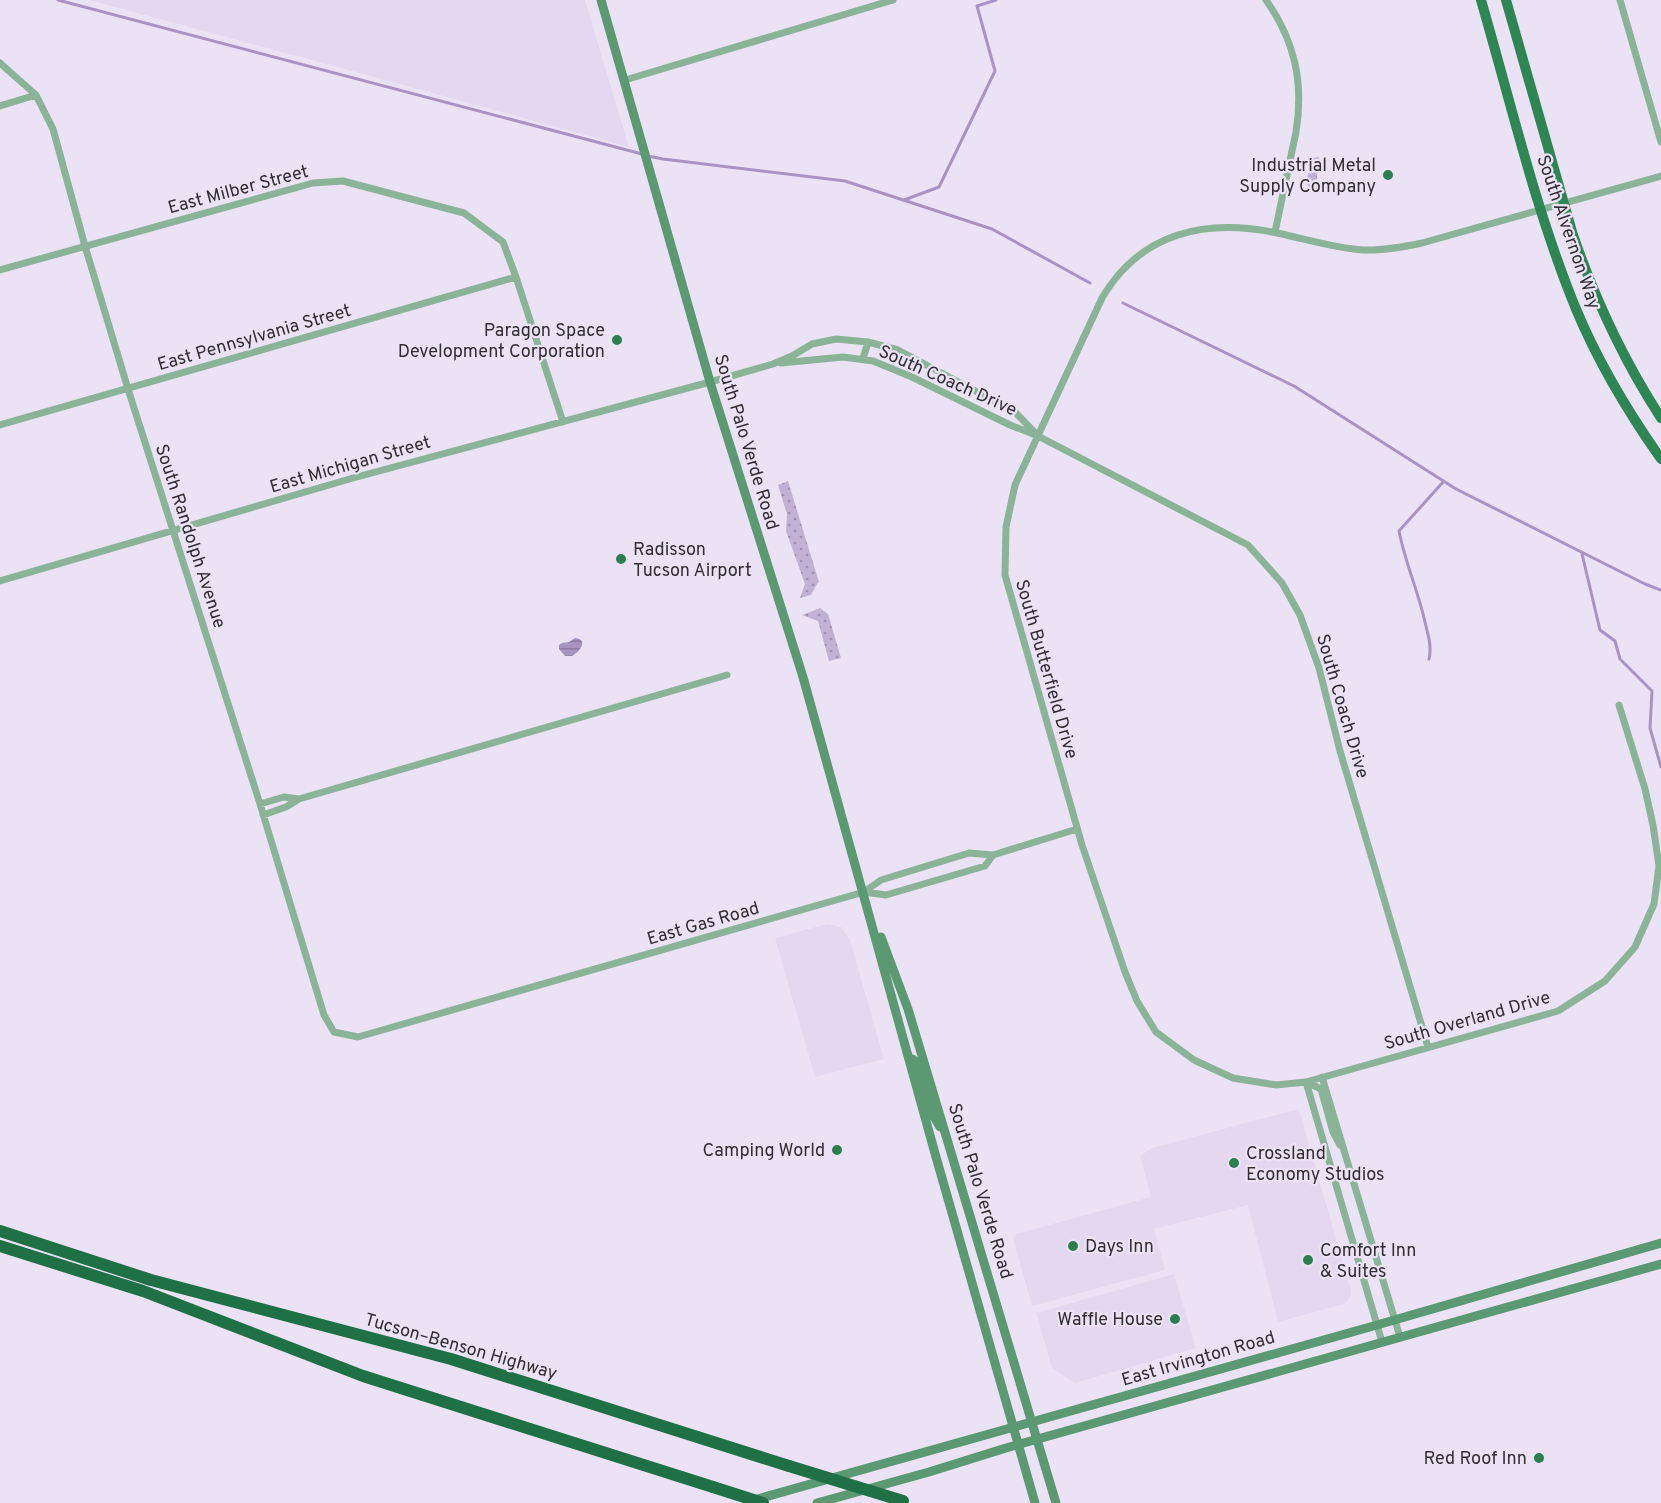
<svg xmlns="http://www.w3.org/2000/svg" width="1661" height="1503" font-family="Overpass,sans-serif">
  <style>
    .built { fill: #e4d8f1 }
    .grass { fill: url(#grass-dots) }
    .water { fill: url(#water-rules) }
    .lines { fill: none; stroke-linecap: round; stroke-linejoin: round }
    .stream { stroke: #a993c2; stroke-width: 3 }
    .minor { stroke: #8ab398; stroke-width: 7 }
    .secondary { stroke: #5a9971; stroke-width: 9 }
    .primary { stroke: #2f8655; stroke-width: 10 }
    .motorway { stroke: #1f7145; stroke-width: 12 }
    .motorway-bridge { stroke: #1f7145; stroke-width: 12 }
    .poi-dot { fill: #2c7e50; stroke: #ebe3f5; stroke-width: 2 }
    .labels { text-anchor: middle; stroke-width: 4.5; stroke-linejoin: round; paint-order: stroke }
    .poi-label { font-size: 18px; fill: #302d34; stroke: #ebe3f5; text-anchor: end }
    .street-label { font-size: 18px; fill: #302d34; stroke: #ebe3f5 }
  </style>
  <defs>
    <pattern id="grass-dots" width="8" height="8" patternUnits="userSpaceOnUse" patternTransform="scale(1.5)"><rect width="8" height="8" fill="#c1b2d4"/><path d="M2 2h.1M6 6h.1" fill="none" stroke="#9d91ad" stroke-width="1.8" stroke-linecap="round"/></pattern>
    <pattern id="water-rules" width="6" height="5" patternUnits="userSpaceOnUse" patternTransform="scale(1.5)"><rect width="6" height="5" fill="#a993c2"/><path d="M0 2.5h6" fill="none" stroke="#8a789e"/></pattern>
  </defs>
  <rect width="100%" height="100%" fill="#ebe3f5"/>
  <!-- built -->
  <path class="built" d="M89,0H585L629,147L356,72Z
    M827,924L841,927L850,940L884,1059L815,1077L775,938Z
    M1295,1110L1300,1113L1351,1291L1350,1298L1344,1304L1278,1322L1248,1205L1154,1229L1165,1270L1032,1306L1013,1238L1016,1234L1151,1197L1140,1156L1152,1148Z
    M1174,1274L1196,1348L1075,1383L1052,1368L1036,1313Z"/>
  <!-- grass -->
  <path class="grass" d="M1319,157L1316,186L1309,188L1305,180L1307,178L1310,166L1305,164L1310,158Z
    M788,481L819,582L817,584L811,595L800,598L805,584L786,531L787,514L778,485Z
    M820,608L828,614L841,658L829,661L818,621L802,615Z"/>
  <!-- water -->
  <path class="water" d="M575,638C589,639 580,652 572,656H565L559,649V645L562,643L569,642Z"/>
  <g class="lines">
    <!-- stream -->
    <path class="stream" d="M58,0L642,154
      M648,156L663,159L845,181L992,229L1090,283
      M904,200L939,187L995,71L977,6L996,0
      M1123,303L1294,386L1456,489L1645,584L1661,590
      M1582,554L1600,630L1615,641L1620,659L1652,691L1650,728L1661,767
      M1429,659C1432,646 1428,635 1425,622C1418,591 1405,562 1399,531L1444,481"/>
    <!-- minor -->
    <path class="minor" d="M1266,0C1295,41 1304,83 1296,132L1275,232
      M1620,0L1661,142
      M0,63L36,95L53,129L85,246L128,389L260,804L324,1015L334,1032L358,1037L864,892L881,880L969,853L993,855L1077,829
      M625,80L893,0
      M0,106L36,95
      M0,270L313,183L343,181L464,213L503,242L516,277L563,422
      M863,359L868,342
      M781,363L843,357L873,361L912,377L1010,425L1038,436L1248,545L1282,583L1300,615L1319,668L1340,751L1428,1047
      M0,425L516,277
      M0,581L353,478L710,382L773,364L792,356L812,344L836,339L868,342L898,350L1015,412L1038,436
      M1619,705L1645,789L1653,825L1659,866L1654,904L1635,947L1605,981L1558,1011L1306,1082L1276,1085L1233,1078L1194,1060L1156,1032L1137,1001L1125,972L1082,845L1005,575L1006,527L1015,485L1102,298C1141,232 1206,218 1277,233C1306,239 1334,248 1363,250C1383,251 1403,247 1422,243L1661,176
      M260,804L284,797L299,799
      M263,815L286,807L299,799L727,675
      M864,892L886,895L985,866L993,855
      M1322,1077L1400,1337
      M1306,1082L1382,1342
      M1306,1082L1321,1089L1333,1132L1340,1145"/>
    <!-- secondary -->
    <path class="secondary" d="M601,0L710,382L803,677L936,1157L1035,1503
      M881,937L908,1009L1056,1503
      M910,1058L914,1060L918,1066L933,1115L940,1127
      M754,1500L1377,1325L1661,1243
      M817,1503L929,1472L1006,1448L1661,1264"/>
    <!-- primary -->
    <path class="primary" d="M1481,0C1511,103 1535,209 1576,309C1598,362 1628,412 1661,459
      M1506,0L1573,235C1595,299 1624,361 1661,418"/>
    <!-- motorway -->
    <path class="motorway" d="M0,1231L151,1280L451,1359L789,1466
      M0,1246L143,1291L363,1376L713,1487"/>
    <!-- motorway-bridge -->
    <path class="motorway-bridge" d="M789,1466L903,1501
      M713,1487L763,1503"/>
  </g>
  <!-- markers -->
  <g class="poi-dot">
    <circle cx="1388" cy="175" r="6"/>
    <circle cx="617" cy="340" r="6"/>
    <circle cx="621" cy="559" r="6"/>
    <circle cx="837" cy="1150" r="6"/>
    <circle cx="1234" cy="1163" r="6"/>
    <circle cx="1073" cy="1246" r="6"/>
    <circle cx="1308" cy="1260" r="6"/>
    <circle cx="1175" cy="1319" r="6"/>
    <circle cx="1539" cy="1458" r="6"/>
  </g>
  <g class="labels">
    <!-- poi labels -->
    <g class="poi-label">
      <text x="1376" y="171">Industrial Metal<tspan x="1376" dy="21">Supply Company</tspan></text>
      <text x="605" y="336">Paragon Space<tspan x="605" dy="21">Development Corporation</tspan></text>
      <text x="633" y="555" text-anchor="start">Radisson<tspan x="633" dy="21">Tucson Airport</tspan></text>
      <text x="825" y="1156">Camping World</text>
      <text x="1246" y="1159" text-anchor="start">Crossland<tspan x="1246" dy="21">Economy Studios</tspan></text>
      <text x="1085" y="1252" text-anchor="start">Days Inn</text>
      <text x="1320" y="1256" text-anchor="start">Comfort Inn<tspan x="1320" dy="21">&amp; Suites</tspan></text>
      <text x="1163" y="1325">Waffle House</text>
      <text x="1527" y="1464">Red Roof Inn</text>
    </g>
    <!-- street labels -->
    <g class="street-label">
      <text transform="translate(238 189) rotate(-15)" y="6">East Milber Street</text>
      <text transform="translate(1569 232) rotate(71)" y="6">South Alvernon Way</text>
      <text transform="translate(254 337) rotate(-16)" y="6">East Pennsylvania Street</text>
      <text transform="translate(948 380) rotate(24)" y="6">South Coach Drive</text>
      <text transform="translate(747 442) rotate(73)" y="6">South Palo Verde Road</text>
      <text transform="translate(350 464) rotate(-16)" y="6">East Michigan Street</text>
      <text transform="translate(191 536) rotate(72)" y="6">South Randolph Avenue</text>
      <text transform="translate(1047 669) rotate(74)" y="6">South Butterfield Drive</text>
      <text transform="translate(1343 706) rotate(74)" y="6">South Coach Drive</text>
      <text transform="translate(703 923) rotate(-16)" y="6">East Gas Road</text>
      <text transform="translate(1467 1020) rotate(-16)" y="6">South Overland Drive</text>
      <text transform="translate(981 1191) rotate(73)" y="6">South Palo Verde Road</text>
      <text transform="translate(461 1346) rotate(16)" y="6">Tucson–Benson Highway</text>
      <text transform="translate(1198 1358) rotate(-16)" y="6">East Irvington Road</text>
    </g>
  </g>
</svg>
